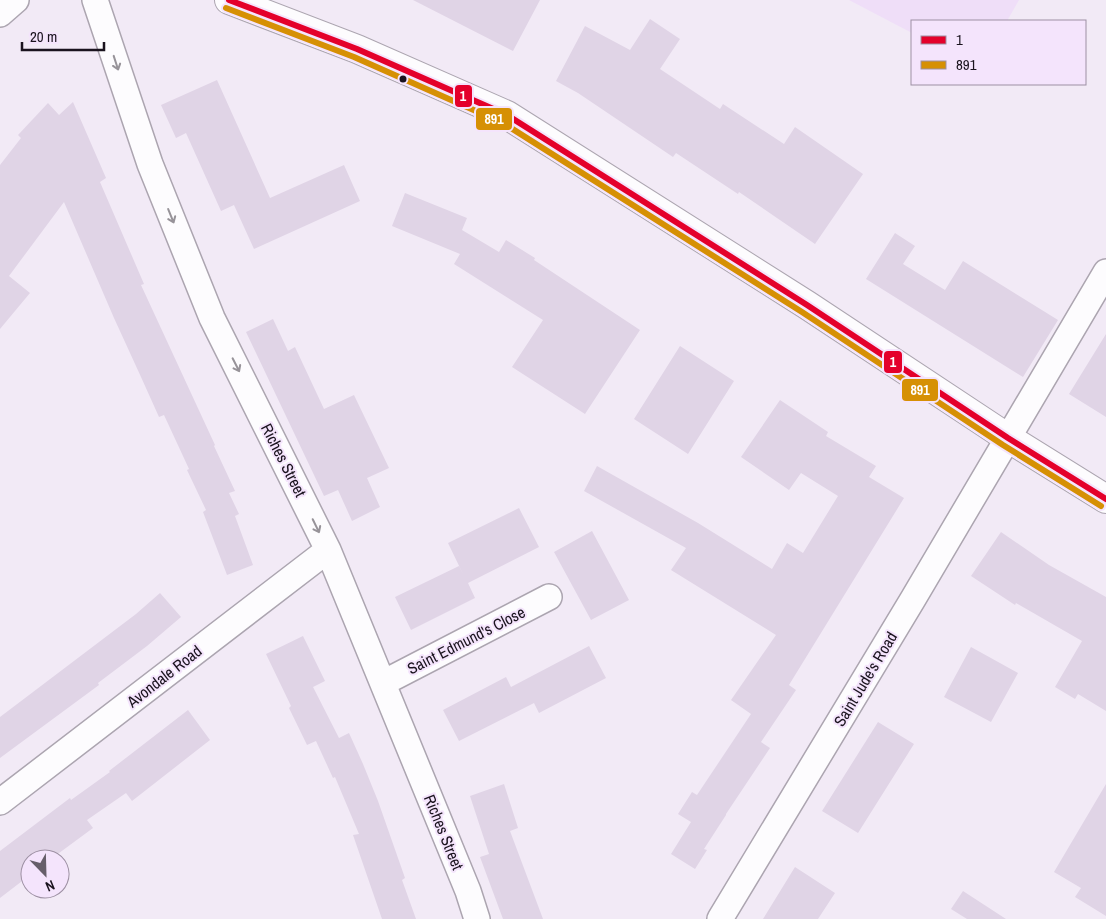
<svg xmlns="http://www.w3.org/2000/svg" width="1106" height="919" font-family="'Archivo Narrow',sans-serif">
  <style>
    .built { fill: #efdef8 }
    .building { fill: #e0d4e6 }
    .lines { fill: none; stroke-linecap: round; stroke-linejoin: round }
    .minor-casing { stroke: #aca5b0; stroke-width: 28 }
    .trunk-casing { stroke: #aca5b0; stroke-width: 30 }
    .minor { stroke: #fdfcfe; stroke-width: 25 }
    .trunk { stroke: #fdfcfe; stroke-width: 28 }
    .bus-1-casing { stroke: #f4e4fc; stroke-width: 10 }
    .bus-2-casing { stroke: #f4e4fc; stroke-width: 10 }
    .bus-1 { stroke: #e4002b; stroke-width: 6 }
    .bus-2 { stroke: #d69004; stroke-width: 6 }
    .oneway { stroke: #979399 }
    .bus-dot { fill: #1a131e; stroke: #f4e4fc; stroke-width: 2 }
    .labels { text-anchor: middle; stroke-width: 4; stroke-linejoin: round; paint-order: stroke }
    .street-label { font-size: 16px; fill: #1a131e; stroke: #f4e4fc }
    .line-badge { stroke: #f4e4fc; stroke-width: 2 }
    .badge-label { font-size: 14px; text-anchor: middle; font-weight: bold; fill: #fff }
  </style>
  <rect width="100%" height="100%" fill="#f2eaf6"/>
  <!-- built -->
  <path class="built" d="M849,0H1019L1007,21H912V33Z"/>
  <!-- building -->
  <path class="building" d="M413,0H540L513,51Z
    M650,19L680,39L660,69L720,109L723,104L784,144L795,127L863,174L815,244L739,192L738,194L676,153L673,157L578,93L556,81L585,26L630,50Z
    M217,80L270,198L344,165L360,201L254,249L234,205L221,211L186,133L176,138L161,105Z
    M73,102L106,178L100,182L144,284L141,285L215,445L214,446L235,491L229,493L239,514L235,516L253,565L227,575L203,512L206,510L187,470L189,469L164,415L159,417L141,377L114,318L64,202L9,276L30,293L0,329V165L21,138L18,135L48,103L59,115Z
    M405,193L467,218L462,230L499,252L506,240L535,258L534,260L640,330L585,414L512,367L543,320L454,264L460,254L392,226Z
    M895,233L915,246L903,264L945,290L963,261L1058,320L1023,377L866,279Z
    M273,319L288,351L295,347L324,409L354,395L389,468L367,478L380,507L352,521L338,490L324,496L246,332Z
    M1106,334V417L1069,394Z
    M680,346L734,381L688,454L634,419Z
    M780,400L828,432L826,436L876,466L869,477L904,498L789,685L796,690L761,742L770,748L726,814V815L704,849L707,850L695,869L671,854L691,822L678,814L692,792L697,795L751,714L731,700L776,635L671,570L686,548L584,491L597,466L698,523L772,569L787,543L803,553L838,496L801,473L789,490L741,457Z
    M519,508L539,547L468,583L475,598L411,630L395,597L459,566L463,574L448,543Z
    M592,531L629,600L591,620L554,552Z
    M1001,532L1049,565L1106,597V711L1078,694L1075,699L1055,687L1082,641L1016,603L1015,605L971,576Z
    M160,593L181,617L147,646L98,683L99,685L0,758V717L136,614Z
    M303,636L325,681L313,687L339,738L349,733L363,764L378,801L405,878L402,880L416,919H382L353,835L359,834L335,777L333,778L316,741L307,745L289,708L291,706L266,654Z
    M589,646L606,678L539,713L534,703L459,741L443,710L506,677L511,687Z
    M971,647L1018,673L991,722L944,697Z
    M188,710L210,740L132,801L126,793L87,820L93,828L51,859H30V875L0,898V851L70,798L71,800L110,772L109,771Z
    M878,722L914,744L858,833L822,811Z
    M504,784L518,828L510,831L543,919H503L480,857L489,854L470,796Z
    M1106,784V916L1075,897L1081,888L1054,872Z
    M795,867L835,893L818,919H763Z
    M963,891L1006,919H967L951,909Z"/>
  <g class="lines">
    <!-- minor casing -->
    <g class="minor-casing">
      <path id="minor" d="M95,0L150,164L212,318L328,550L468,891L477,919
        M0,14L16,0
        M383,683L549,597
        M0,802L328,550
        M720,919L913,599L1106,272"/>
    </g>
    <!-- trunk casing -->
    <g class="trunk-casing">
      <path id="trunk" d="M229,0L357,49L507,115L807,305L1008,438L1106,499"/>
    </g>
    <!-- minor -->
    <use href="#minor" class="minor"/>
    <!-- trunk -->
    <use href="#trunk" class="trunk"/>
    <!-- bus-1 casing -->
    <g class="bus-1-casing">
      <path id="bus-1" d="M229,0L357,49L507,115L807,305L1008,438L1106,499"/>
    </g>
    <!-- bus-2 casing -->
    <g class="bus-2-casing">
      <path id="bus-2" d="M226,8L354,57L503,123L802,312L1003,445L1101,506"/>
    </g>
    <!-- bus-1 -->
    <use href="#bus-1" class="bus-1"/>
    <!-- bus-2 -->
    <use href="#bus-2" class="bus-2"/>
  </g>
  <!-- one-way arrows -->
  <defs><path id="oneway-shaft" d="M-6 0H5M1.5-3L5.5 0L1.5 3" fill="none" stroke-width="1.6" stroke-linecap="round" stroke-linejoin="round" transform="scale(1.25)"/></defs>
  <g class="oneway">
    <use href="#oneway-shaft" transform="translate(116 63) rotate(72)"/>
    <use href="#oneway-shaft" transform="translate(171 216) rotate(68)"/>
    <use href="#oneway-shaft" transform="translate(236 365) rotate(63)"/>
    <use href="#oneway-shaft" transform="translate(316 526) rotate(64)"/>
  </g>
  <!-- markers -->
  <circle class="bus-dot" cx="403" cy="79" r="4.5"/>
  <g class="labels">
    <!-- street labels -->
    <g class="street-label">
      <text transform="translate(284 460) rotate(63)" y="6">Riches Street</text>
      <text transform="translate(466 640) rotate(-27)" y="6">Saint Edmund's Close</text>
      <text transform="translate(164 676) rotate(-38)" y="6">Avondale Road</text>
      <text transform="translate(865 679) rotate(-59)" y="6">Saint Jude's Road</text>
      <text transform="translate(444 832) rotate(68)" y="6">Riches Street</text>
    </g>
  </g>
  <g class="line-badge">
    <rect x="454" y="84" width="19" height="24" rx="5" fill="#e4002b"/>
    <rect x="475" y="107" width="38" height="24" rx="5" fill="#d69004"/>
    <rect x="883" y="350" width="20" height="24" rx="5" fill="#e4002b"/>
    <rect x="901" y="378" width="38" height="24" rx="5" fill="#d69004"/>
  </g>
  <g class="badge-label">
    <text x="463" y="101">1</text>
    <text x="494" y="124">891</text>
    <text x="893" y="367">1</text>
    <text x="920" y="395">891</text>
  </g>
  <!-- legend -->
  <rect x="911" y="20" width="175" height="65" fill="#f4e4fc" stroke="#9d90a3"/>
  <rect x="921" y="36" width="25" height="8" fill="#e4002b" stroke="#9d90a3"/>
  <text x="956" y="45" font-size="15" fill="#1a131e">1</text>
  <rect x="921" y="61" width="25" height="8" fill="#d69004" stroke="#9d90a3"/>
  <text x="956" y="70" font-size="15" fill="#1a131e">891</text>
  <!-- north arrow -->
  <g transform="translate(45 874) rotate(157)"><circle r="24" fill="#f4e4fc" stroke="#9d90a3"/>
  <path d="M0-4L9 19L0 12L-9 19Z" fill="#665e6a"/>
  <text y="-8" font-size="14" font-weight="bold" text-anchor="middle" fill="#1a131e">N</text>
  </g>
  <!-- scale -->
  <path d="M22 42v8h82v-8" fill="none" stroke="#1a131e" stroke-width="2.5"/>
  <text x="30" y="42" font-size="15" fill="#1a131e" stroke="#f4e4fc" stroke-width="4" paint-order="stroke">20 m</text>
</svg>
